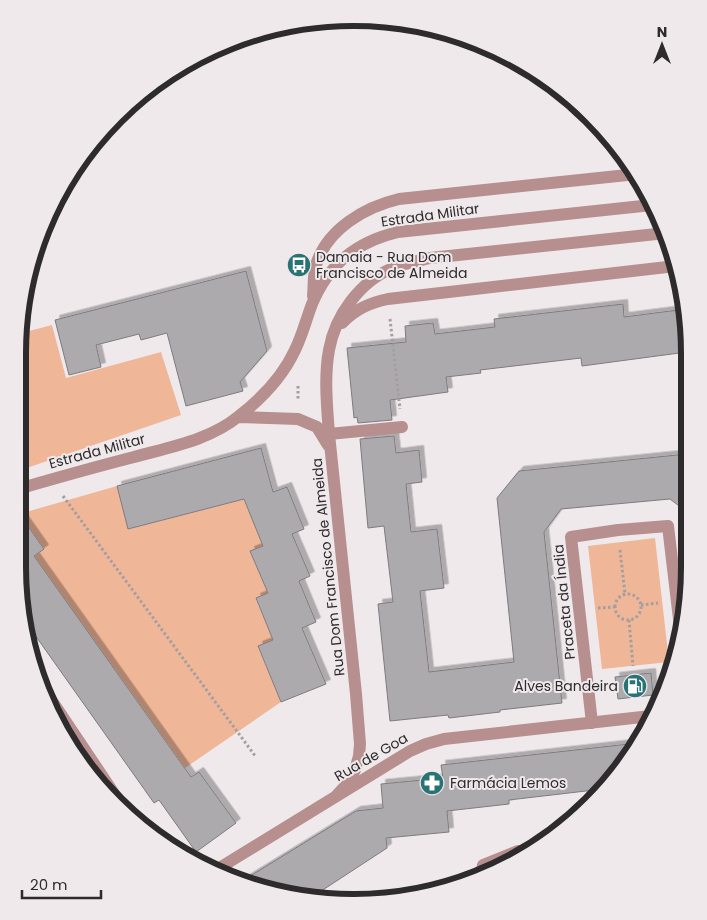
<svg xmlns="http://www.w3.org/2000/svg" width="707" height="920" font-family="Poppins,sans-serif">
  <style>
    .green { fill: #efb698 }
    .building { fill: #adaaae; stroke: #7e7b7f; filter: url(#shadow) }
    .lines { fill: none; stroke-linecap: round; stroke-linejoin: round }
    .path { stroke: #a39ea0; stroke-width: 3; stroke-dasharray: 2.5 2.5; stroke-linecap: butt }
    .minor { stroke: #b68f8e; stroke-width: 12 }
    .labels { text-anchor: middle; stroke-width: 4; stroke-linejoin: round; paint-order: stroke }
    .street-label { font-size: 14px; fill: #2e2b2c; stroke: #efe9ec }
    .poi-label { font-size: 14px; fill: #2e2b2c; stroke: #efe9ec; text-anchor: start }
    .rim { fill: none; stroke: #2e2b2c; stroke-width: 6 }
  </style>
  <defs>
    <filter id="shadow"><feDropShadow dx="4.5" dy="-4.5" stdDeviation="0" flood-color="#0004"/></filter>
  </defs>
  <rect width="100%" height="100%" fill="#efe9ec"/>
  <!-- green -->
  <path class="green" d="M52,325L66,378L161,352L181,415L18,471V334Z
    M117,486L129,529L244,499L263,546L251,551L268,593L256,599L273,640L258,647L281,702L185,768L34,556L44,549L19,514Z
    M655,538L669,662L602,669L588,546Z"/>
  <!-- building -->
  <path class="building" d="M246,271L267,351L240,382L243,391L186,406L167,333L141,340L139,334L96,345L101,367L69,375L55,320Z
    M623,304L624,317L686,309L687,352L582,366L581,358L480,370L481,373L446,377L448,392L390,400L392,420L358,423L357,417L354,418L347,348L406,342L405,326L433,323L435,334L495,327L494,319Z
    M394,436L396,453L419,450L422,482L406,484L411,532L437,529L444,588L420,591L429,672L514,662L497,498L519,471L687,454V512L670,499L561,509L544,532L562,703L500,710V712L449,718L448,715L390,721L378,604L393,602L384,526L368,528L360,439Z
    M261,448L273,492L287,487L304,529L292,534L310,576L299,581L316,622L302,628L326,684L281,702L258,646L273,640L256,598L268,593L250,551L263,546L244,499L128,529L117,486Z
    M18,512L44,549L34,556L191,777L199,772L236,823L196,852L159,800L154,803L25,621L18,566Z
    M651,673L653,695L618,699L615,677Z
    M638,743L633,753L603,789L509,800V804L447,811L449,832L386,838L387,848L312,897L267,891L242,881L356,811L383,808L381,784L443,778L441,765Z"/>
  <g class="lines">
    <!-- path -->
    <path class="path" d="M390,319L400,409
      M298,386V399
      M63,496L256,757
      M620,550L625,594
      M615 607a13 13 0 1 1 26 0a13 13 0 1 1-26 0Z
      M641,605L658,603
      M598,608L615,607
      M629,620L633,666"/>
    <!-- minor -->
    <path class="minor" d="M313,296C314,286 313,274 316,265C327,229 365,207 399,199L637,174
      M342,323C356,309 369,303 388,299L676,266
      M238,417L298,419L317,427L328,445
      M329,434L402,427
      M18,489C56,478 95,467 134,457C170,447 210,440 239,416C261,399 283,376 295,350C302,336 306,320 312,304C329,264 356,242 398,232L652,205
      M44,689L127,813
      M592,723L571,537L618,530L668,526L681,636
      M337,795L348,783L355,770L359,756L360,744L356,694L329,434C327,406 324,377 329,350C335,316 360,281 393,268C405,263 417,261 430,258L666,233
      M216,870L410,751L426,744L444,739L651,716
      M481,875L483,865L518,851H531"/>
  </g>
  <!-- icons -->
  <defs>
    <g id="bus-disc" transform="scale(1.25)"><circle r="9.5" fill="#297375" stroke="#efe9ec"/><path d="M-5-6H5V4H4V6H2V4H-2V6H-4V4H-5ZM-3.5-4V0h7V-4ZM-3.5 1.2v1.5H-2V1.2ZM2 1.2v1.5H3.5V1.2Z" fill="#fff"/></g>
    <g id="fuel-disc" transform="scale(1.25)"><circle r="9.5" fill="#297375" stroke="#efe9ec"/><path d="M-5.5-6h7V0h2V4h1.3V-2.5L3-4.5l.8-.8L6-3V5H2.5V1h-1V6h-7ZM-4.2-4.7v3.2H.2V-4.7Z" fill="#fff"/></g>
    <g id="pharmacy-disc" transform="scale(1.25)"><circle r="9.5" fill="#297375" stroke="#efe9ec"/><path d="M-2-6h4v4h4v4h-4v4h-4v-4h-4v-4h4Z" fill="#fff"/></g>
  </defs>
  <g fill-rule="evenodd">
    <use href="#bus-disc" x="299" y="265"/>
    <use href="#fuel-disc" x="635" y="686"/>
    <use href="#pharmacy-disc" x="432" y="783"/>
  </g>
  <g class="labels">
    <!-- street labels -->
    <g class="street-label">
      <text transform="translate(430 215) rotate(-8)" y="5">Estrada Militar</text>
      <text transform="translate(97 451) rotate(-15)" y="5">Estrada Militar</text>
      <text transform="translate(328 567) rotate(-96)" y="5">Rua Dom Francisco de Almeida</text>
      <text transform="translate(564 602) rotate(-96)" y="5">Praceta da Índia</text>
      <text transform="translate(371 757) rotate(-30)" y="5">Rua de Goa</text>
    </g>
    <!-- poi labels -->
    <g class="poi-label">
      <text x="316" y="262">Damaia - Rua Dom<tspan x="316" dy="16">Francisco de Almeida</tspan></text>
      <text x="618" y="691" text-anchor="end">Alves Bandeira</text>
      <text x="450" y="788">Farmácia Lemos</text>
    </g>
  </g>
  <!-- crop -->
  <path d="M0 0H707V920H0ZM353 26H354A327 327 0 0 1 681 353V567A327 327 0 0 1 354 894H353A327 327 0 0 1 26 567V353A327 327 0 0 1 353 26Z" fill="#efe9ec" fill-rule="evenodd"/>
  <path class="rim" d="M353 26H354A327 327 0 0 1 681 353V567A327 327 0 0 1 354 894H353A327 327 0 0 1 26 567V353A327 327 0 0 1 353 26Z"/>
  <!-- north arrow -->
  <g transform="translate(662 45)" stroke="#efe9ec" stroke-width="4" paint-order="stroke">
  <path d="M0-4L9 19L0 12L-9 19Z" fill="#2e2b2c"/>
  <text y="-8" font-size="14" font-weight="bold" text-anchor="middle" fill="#2e2b2c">N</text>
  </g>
  <!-- scale -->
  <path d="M22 890v8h79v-8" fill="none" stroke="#2e2b2c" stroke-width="2.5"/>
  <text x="30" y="890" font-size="15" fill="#2e2b2c" stroke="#efe9ec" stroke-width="4" paint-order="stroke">20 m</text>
</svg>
